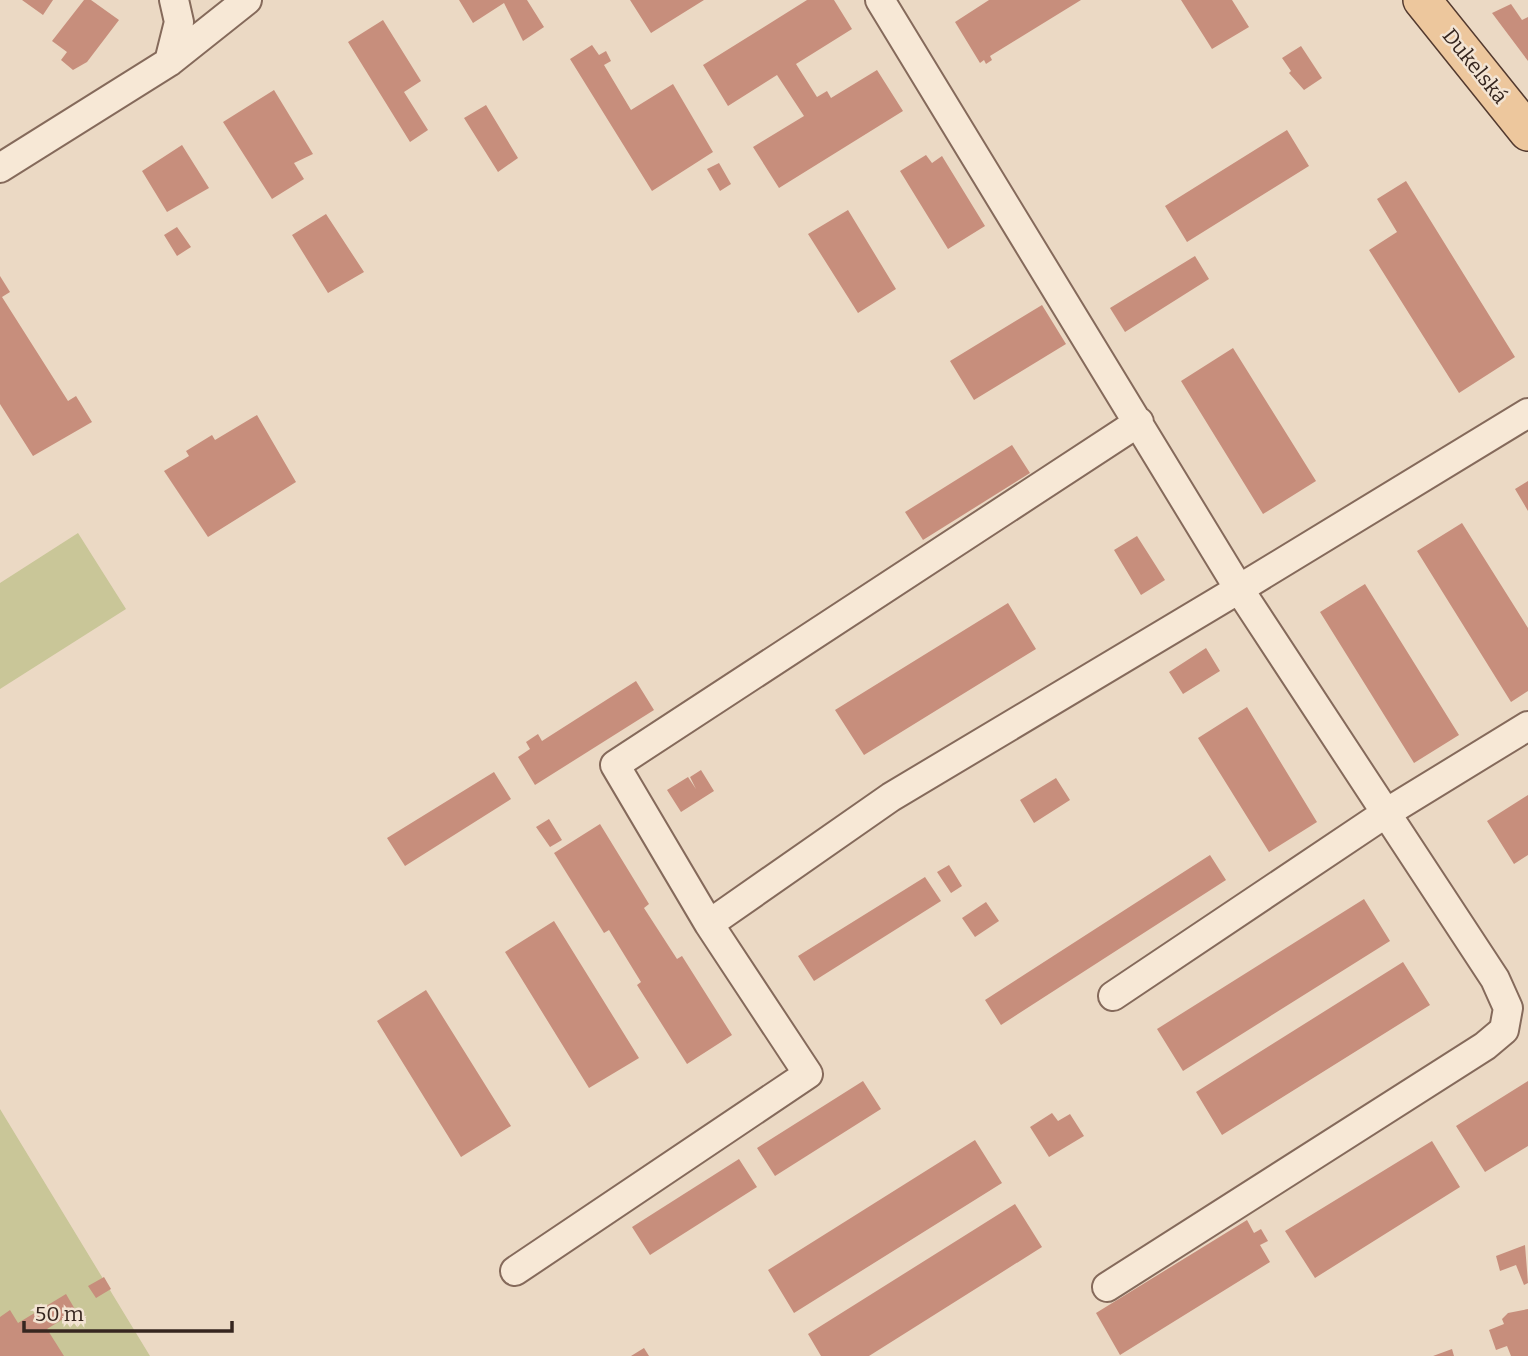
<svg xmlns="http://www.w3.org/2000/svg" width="1528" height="1356" font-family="Bitter,serif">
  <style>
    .green { fill: #c9c698 }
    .building { fill: #c78e7c }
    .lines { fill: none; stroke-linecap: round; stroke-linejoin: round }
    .minor-casing { stroke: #856a5b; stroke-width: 32 }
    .major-casing { stroke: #533a2f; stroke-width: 40 }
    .minor { stroke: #f7e8d6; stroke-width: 28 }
    .major { stroke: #edc79d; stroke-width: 37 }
    .labels { text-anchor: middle; stroke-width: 5; stroke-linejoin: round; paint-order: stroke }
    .street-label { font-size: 21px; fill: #36261f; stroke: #f3e4d3 }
  </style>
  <rect width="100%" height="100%" fill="#ebd9c4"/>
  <!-- green -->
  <path class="green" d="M78,533L126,609L0,689V583Z
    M0,1109L150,1356H0Z"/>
  <!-- building -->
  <path class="building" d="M22,0H53L43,15Z
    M84,0H91L119,20L87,62L73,70L61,60L67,52L52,41Z
    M459,0H527L544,27L523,41L504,3L473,23Z
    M630,0H704L651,33Z
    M807,0H834L852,29L796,64L817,97L827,91L831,98L877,70L903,111L779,188L753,147L804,116L777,75L728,106L703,65Z
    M989,0H1081L990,56L992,60L986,64L984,60L980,63L955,22Z
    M1181,0H1232L1249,27L1212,49Z
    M1511,4L1522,20L1528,17V61L1492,13Z
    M383,20L421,81L404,92L428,130L410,142L348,42Z
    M592,45L599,55L606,51L611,61L604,65L631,110L673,84L713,152L652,191L570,59Z
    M1301,46L1322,78L1304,90L1289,73L1291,71L1282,58Z
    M274,90L313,154L294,163L304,179L272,199L223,122Z
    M486,105L518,158L498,172L464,118Z
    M1287,130L1309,166L1187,242L1165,206Z
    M182,145L209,188L167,212L142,171Z
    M926,155L932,163L942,156L985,226L948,249L900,171Z
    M719,163L731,184L720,191L707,169Z
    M1406,181L1515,357L1459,393L1369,250L1397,232L1377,199Z
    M848,210L896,289L858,313L808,234Z
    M326,214L364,272L328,293L292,235Z
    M177,227L191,247L177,256L164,235Z
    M1195,256L1209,279L1125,332L1110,308Z
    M0,276L10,292L2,297L68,401L76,396L92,422L33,456L0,404Z
    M1042,305L1066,344L974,400L950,361Z
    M1233,348L1316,481L1263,514L1181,381Z
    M257,415L296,482L208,537L164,471L189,456L186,451L212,435L215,440Z
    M1012,445L1030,473L923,540L905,512Z
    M1528,481V511L1515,489Z
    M1462,523L1528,628V691L1511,702L1417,551Z
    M1137,536L1165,580L1141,595L1114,550Z
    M1365,584L1459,735L1414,763L1320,612Z
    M1008,603L1036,649L864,755L835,710Z
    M1206,648L1220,671L1183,694L1169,672Z
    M636,681L654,710L535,785L518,757L530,749L526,742L538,734L542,741Z
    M1247,707L1317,822L1269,852L1198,738Z
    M701,770L714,791L681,812L667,790L688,777L696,789L690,777Z
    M494,772L511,799L405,866L387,838Z
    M1056,778L1070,800L1034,823L1020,800Z
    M1528,795V855L1514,864L1487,821Z
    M549,819L562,840L550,847L536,827Z
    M600,824L649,904L644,908L677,959L682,956L732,1035L687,1064L637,985L641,982L609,930L604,933L554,853Z
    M1210,855L1226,880L1001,1025L985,1000Z
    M949,865L962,886L951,893L937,872Z
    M925,877L941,901L814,981L798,956Z
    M1364,899L1390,941L1183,1071L1157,1029Z
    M986,902L999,921L975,937L962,918Z
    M554,921L639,1058L589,1088L505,952Z
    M1403,962L1430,1005L1222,1135L1196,1092Z
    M426,990L511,1126L461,1157L377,1021Z
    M863,1081L881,1109L775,1176L757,1148Z
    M1528,1081V1146L1485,1172L1456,1126Z
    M1052,1113L1058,1121L1070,1114L1084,1136L1049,1157L1030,1127Z
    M975,1140L1002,1183L794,1313L768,1270Z
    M1432,1141L1460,1187L1315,1278L1285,1231Z
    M739,1159L757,1187L650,1255L632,1227Z
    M1015,1204L1042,1247L869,1356H821L808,1334Z
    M1247,1220L1254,1233L1261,1229L1268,1241L1260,1245L1270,1262L1120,1355L1096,1313Z
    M1525,1245L1528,1283L1524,1285L1516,1265L1500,1271L1496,1256Z
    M104,1277L111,1289L96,1298L88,1286Z
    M66,1294L76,1311L47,1329L64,1356H0V1317L10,1310L18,1323Z
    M1528,1309V1356H1511L1507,1346L1496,1350L1489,1330L1504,1324L1502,1319L1508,1313Z
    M644,1348L649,1356H631Z
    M1452,1349L1454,1356H1433Z"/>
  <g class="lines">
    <!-- minor casing -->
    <g class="minor-casing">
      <path id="minor" d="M169,62L179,22L174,0
        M0,168L169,62L247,0
        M709,924L615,765L1139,422
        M1113,996L1386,813L1528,726
        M515,1271L808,1074L709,924L891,797L1239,589L880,0
        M1107,1287L1485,1046L1504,1030L1508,1008L1495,979L1239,589L1528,413"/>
    </g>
    <!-- major casing -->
    <g class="major-casing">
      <path id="major" d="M1422,0L1528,132"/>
    </g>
    <!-- minor -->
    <use href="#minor" class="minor"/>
    <!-- major -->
    <use href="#major" class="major"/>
  </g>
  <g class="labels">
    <!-- street labels -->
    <g class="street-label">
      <text transform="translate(1475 66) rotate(51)" y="7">Dukelská</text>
    </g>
  </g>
  <!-- scale -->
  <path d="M24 1321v10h208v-10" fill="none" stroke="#36261f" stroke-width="3.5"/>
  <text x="35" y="1321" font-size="21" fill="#36261f" stroke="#f3e4d3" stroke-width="5" paint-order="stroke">50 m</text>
</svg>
